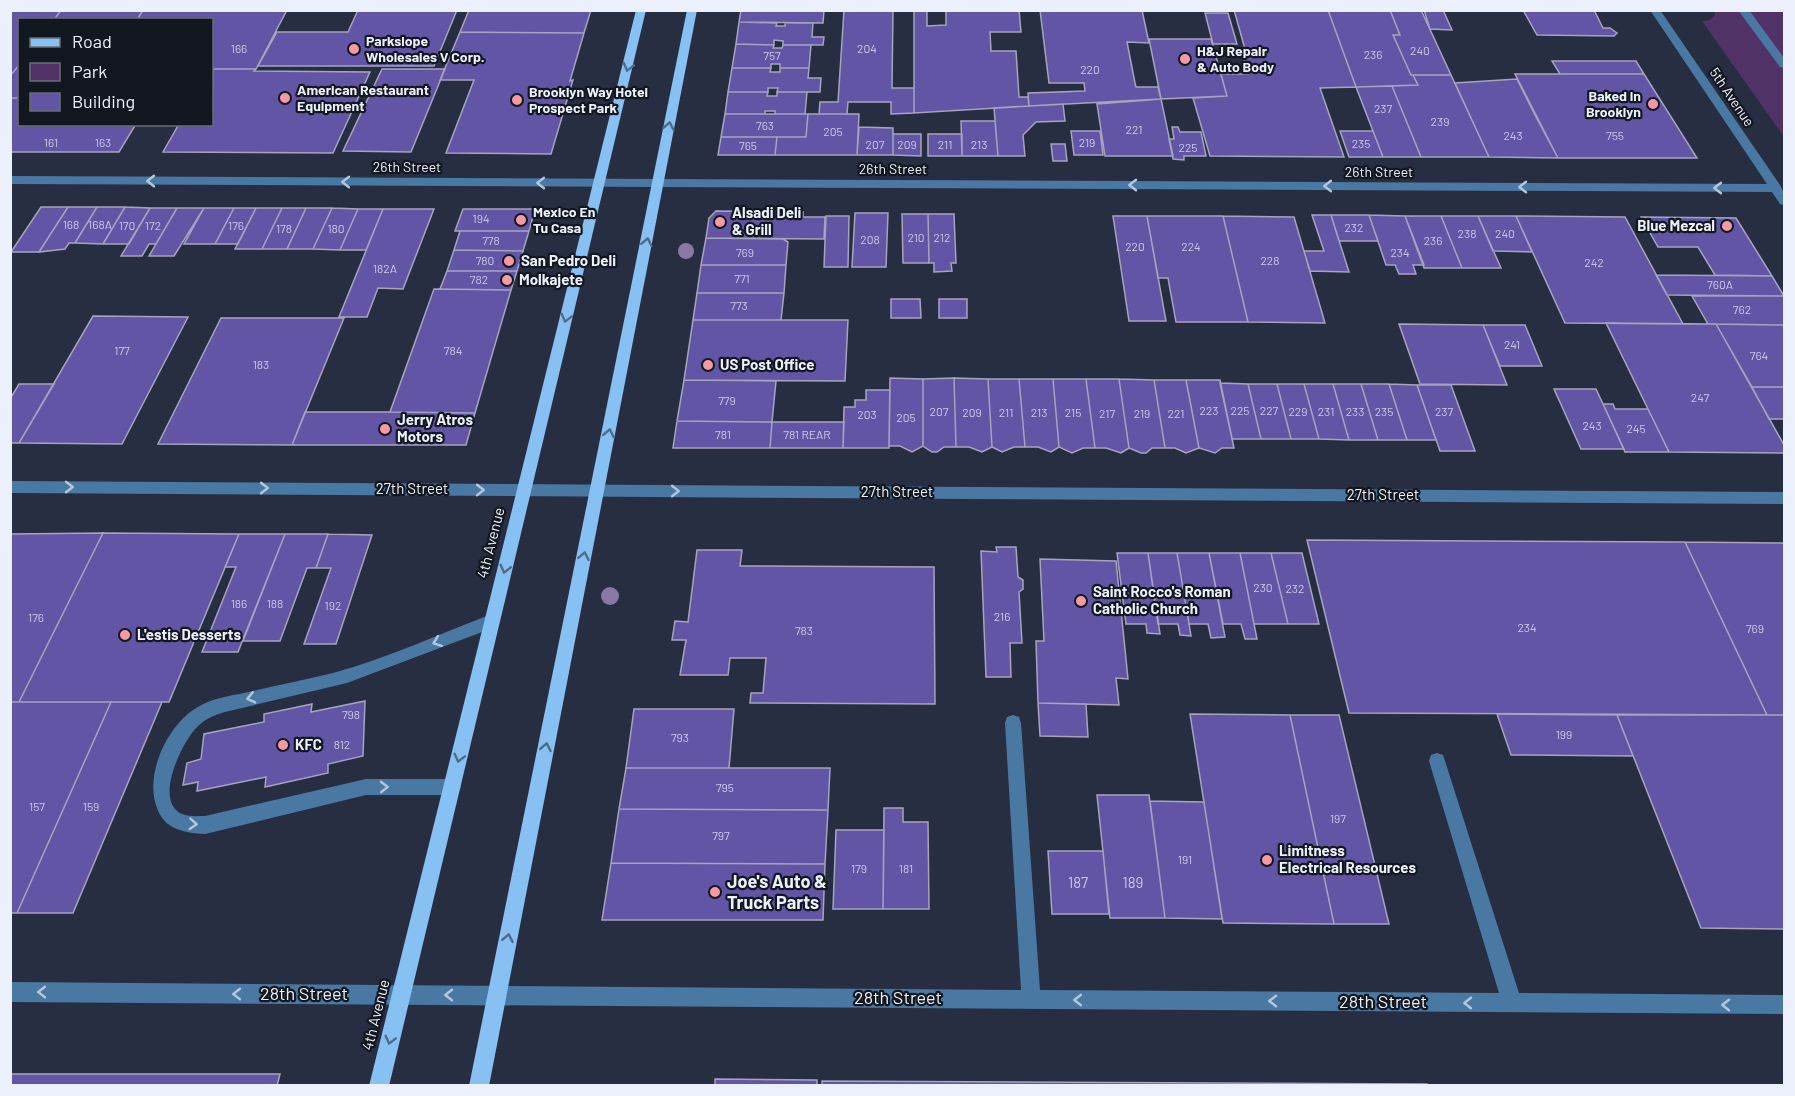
<svg xmlns="http://www.w3.org/2000/svg" width="1795" height="1096" font-family="Barlow,sans-serif">
  <style>
    .green { fill: #513267 }
    .building { fill: #6255a6; stroke: #a6a4bd; stroke-width: 1.5 }
    .lines { fill: none; stroke-linecap: round; stroke-linejoin: round }
    .minor { fill: #4979a2; fill-rule: evenodd }
    .major { fill: #87c0f3; fill-rule: evenodd }
    .tree { fill: #8878a2 }
    .oneway { stroke: #4d6c89 }
    .oneway2 { stroke: #b2c6dc }
    .poi-dot { fill: #f49aa3; stroke: #13171f; stroke-width: 2 }
    .labels { text-anchor: middle; stroke-width: 4.5; stroke-linejoin: round; paint-order: stroke }
    .number-label { font-size: 12px; fill: #c9c9e6 }
    .far-poi-label { font-size: 14px; font-weight: bold; fill: #ebf0fc; stroke: #13171f; text-anchor: start }
    .far-street-label { font-size: 14px; fill: #ebf0fc; stroke: #13171f }
    .poi-label { font-size: 15px; font-weight: bold; fill: #ebf0fc; stroke: #13171f; text-anchor: start }
    .street-label { font-size: 15px; fill: #ebf0fc; stroke: #13171f }
    .near-number-label { font-size: 15px; fill: #c9c9e6 }
    .near-poi-label { font-size: 18px; font-weight: bold; fill: #ebf0fc; stroke: #13171f; text-anchor: start }
    .near-street-label { font-size: 18px; fill: #ebf0fc; stroke: #13171f }
  </style>
  <rect width="100%" height="100%" fill="#272e41"/>
  <!-- green -->
  <path class="green" d="M1714,11H1784V137L1702,21L1710,20L1715,15Z"/>
  <!-- building -->
  <path class="building" d="M10,10H61L54,20H20V64L10,76Z
    M61,10H143L137,20H54Z
    M143,10H287L256,69H213L212,71V20H137Z
    M358,10H457L434,66H258L277,32H348Z
    M469,10H591L584,33L460,32Z
    M741,10H824L823,23L739,22Z
    M844,10H893L892,88H914V113L891,114V102H848L847,114H819L820,102H838Z
    M914,10H927V26L946,25V10H1019L1021,32H990L991,51H1016L1019,97H1028L1029,106L914,113Z
    M1040,10H1142L1149,43L1127,42L1135,83L1136,87H1158L1161,99L1029,106L1028,93L1085,91L1084,83H1049Z
    M1234,10H1328L1356,87L1320,88L1344,157L1210,156L1193,98L1227,96L1221,74H1248L1241,49H1245Z
    M1328,10H1390L1400,35H1393L1411,75H1413L1418,85L1356,87Z
    M1390,10H1421L1451,75H1411L1393,35H1400Z
    M1424,10H1443L1452,30L1430,29Z
    M1523,10H1594L1603,28H1610L1617,33L1614,36L1537,35Z
    M1205,13H1228L1237,44H1213Z
    M739,22L777,23L776,26H785V23H813L812,37H824L823,45H783V41L774,40V45L736,44Z
    M460,32L584,33L570,81L573,80L551,154L446,153L474,80H440Z
    M1149,39H1211L1227,96L1161,99Z
    M736,44L774,45L773,48H782L783,45H811L809,68H780V64H771V68H732Z
    M1552,61H1636L1644,74H1560Z
    M20,64V98H10V76Z
    M732,68H771L770,72H780V68H809L808,78H821L820,92H777L778,88H768V92H728Z
    M213,69H256L254,71L370,72L333,153L163,152L179,124H212Z
    M382,69H445L411,152L343,151Z
    M1515,74H1644L1697,158H1558Z
    M1413,75H1451L1489,157H1421L1392,86L1418,85Z
    M1517,79L1535,115L1558,158L1489,157L1455,83Z
    M1392,86L1421,157H1383L1356,87Z
    M728,92H768L767,96H777V92H807L805,114H775V111H765V114H725Z
    M10,98H20V124H136L119,152H10Z
    M1161,99L1173,156H1105L1097,104Z
    M1063,104L1065,121L1036,122L1023,135L1025,156H998L994,108Z
    M725,114H808L806,137H721Z
    M808,114H859L857,155H775L777,137H806Z
    M961,121H995L998,156H962Z
    M859,127L893,128V155H857Z
    M1172,127H1178L1180,132H1201L1206,156H1184V160L1173,159L1169,139H1174Z
    M1071,131H1100L1103,155H1074Z
    M1340,131H1373L1383,157H1349Z
    M893,134H921V156L893,155Z
    M928,134H962V156H928Z
    M721,137H777L775,155H718Z
    M1051,144H1065L1067,161H1053Z
    M41,207H68L39,252H11Z
    M68,207H97L75,243H69L65,249L39,252Z
    M97,207H125L103,244L75,243Z
    M125,207L150,208L129,244H103Z
    M150,208H177L156,244H149L142,256H121Z
    M177,208H204L174,256H149Z
    M204,208H234L215,244H184Z
    M234,208H256L238,244H215Z
    M256,208H282L262,249H235Z
    M282,208H306L287,249H262Z
    M306,208H332L313,249H287Z
    M332,208L358,209L340,250L313,249Z
    M358,209H383L366,250H340Z
    M383,209H434L403,289L378,288L367,317H339Z
    M463,209H535L529,231H455Z
    M716,211L803,212V217H825L824,239L706,238L709,218Z
    M855,213H888L886,267H852Z
    M902,214H928L929,263H903Z
    M928,214H954L956,263H951L952,271L934,272V263H929Z
    M1312,215H1331L1349,272L1310,271L1304,251H1324Z
    M1331,215H1369L1378,241H1339Z
    M1369,215L1405,216L1424,265H1413L1416,274H1399L1395,265H1386Z
    M826,216H849L848,267H824Z
    M1113,216H1147L1166,321H1129Z
    M1147,216H1223L1248,322H1176L1168,278H1158Z
    M1223,216L1294,217L1325,323L1248,322Z
    M1405,216H1441L1462,268H1424Z
    M1441,216H1478L1501,268H1462Z
    M1478,216H1516L1532,252L1493,251Z
    M1516,216L1625,217L1683,324L1565,323Z
    M1641,217L1736,218L1772,276L1715,275L1698,247H1658Z
    M460,231H529L523,251L454,250Z
    M706,238L783,239L788,242L786,265H701Z
    M454,250L523,251L517,271H447Z
    M701,265H786L784,293H697Z
    M447,271H517L511,290L440,289Z
    M1656,275L1772,276L1784,296L1667,295Z
    M434,289L511,290L475,413L390,412Z
    M697,293H784L781,320H693Z
    M1692,296H1784V325L1708,324Z
    M891,299H920L921,318H891Z
    M939,299H967V318H939Z
    M93,316L188,317L122,444L19,443Z
    M221,318H344L292,445L158,444Z
    M693,320H848L845,381L684,380Z
    M1606,323L1716,324L1784,445V453L1669,452Z
    M1399,324L1483,325L1507,385L1420,384Z
    M1716,324L1784,325V387H1752Z
    M1483,325H1525L1542,366H1500Z
    M890,378L923,379V446L912,452L900,446H889Z
    M954,378L956,447H944L937,452H932L923,446V379Z
    M954,378L988,379L992,447L982,452L969,447H956Z
    M988,379H1019L1025,447H1014L1002,452L992,447Z
    M1019,379H1053L1059,447L1051,452L1038,447H1025Z
    M1053,379H1086L1095,448H1083L1072,453L1059,447Z
    M1086,379H1119L1129,448L1121,453L1106,448H1095Z
    M1119,379L1154,380L1165,448H1152L1146,453H1141L1129,448Z
    M684,380L776,381L772,422L677,421Z
    M1154,380H1186L1199,448L1186,453L1175,448H1165Z
    M1186,380H1220L1234,448H1222L1215,453L1199,448Z
    M1220,383L1248,384L1261,439H1232Z
    M19,384H54L19,443H10V399Z
    M1248,384H1277L1291,439H1261Z
    M1277,384H1304L1319,439H1291Z
    M1304,384H1333L1349,440L1319,439Z
    M1333,384H1361L1378,440H1349Z
    M1361,384H1389L1407,440H1378Z
    M1389,384L1417,385L1436,440H1407Z
    M1417,385H1451L1475,451H1440Z
    M1752,387H1784V419H1769Z
    M1554,389H1596L1624,449H1581Z
    M866,390H890L889,448H843L844,407H855V400H866Z
    M1603,404H1613L1615,409H1648L1669,452H1625Z
    M305,412H390L475,413L466,445H292Z
    M677,421L772,422L770,448H673Z
    M772,422H844L843,448H770Z
    M103,533L19,702H10V534Z
    M103,533L239,534L169,702H19Z
    M239,534H285L238,652H202L236,567H225Z
    M285,534H328L316,568H307L280,641H243Z
    M328,534L372,535L336,644H304L331,568H316Z
    M1307,540L1685,542L1767,715L1349,713Z
    M1685,542L1784,543V715H1767Z
    M996,547H1016L1018,577L1023,580V589L1019,592L1022,643H1010L1011,677H986L981,551L997,552Z
    M697,550H742L740,566L934,567L935,704L750,703L751,693H763L766,658H730L728,675H680L686,640H672L675,621L688,622Z
    M1117,553H1148L1160,634L1147,633L1146,624H1126Z
    M1148,553H1177L1191,636L1180,635L1178,624H1158Z
    M1177,553H1209L1225,637L1211,638L1208,624H1189Z
    M1209,553H1240L1257,639H1245L1241,624H1223Z
    M1240,553H1271L1288,624H1254Z
    M1271,553H1302L1319,624H1288Z
    M1040,559L1116,561L1128,679L1116,678L1119,705L1038,703L1036,641H1044Z
    M365,701L363,756L328,764V773L265,787L266,777L197,791L198,782L183,785L187,763L201,759L204,734L264,722V714L312,704L311,712Z
    M10,702H111L17,913H10Z
    M111,702H162L73,913H17Z
    M1038,703L1086,704L1088,737L1040,736Z
    M634,709H734L729,768H626Z
    M1190,714L1290,715L1334,924L1223,923Z
    M1497,714L1617,715L1633,756L1511,755Z
    M1290,715H1339L1389,924H1334Z
    M1617,715H1784V929L1701,928Z
    M626,768H830L828,810L619,809Z
    M1097,795H1149L1165,918H1110Z
    M1150,801L1204,802L1222,919L1165,918Z
    M884,808H903V822H928L929,909H883Z
    M619,809L828,810L825,864L611,863Z
    M836,830H884L883,909H833Z
    M1048,851H1103L1109,914H1052Z
    M611,863L825,864L823,920H602Z
    M10,1074H280L277,1086H10Z
    M715,1079L817,1080V1086H715Z
    M822,1081L1427,1084V1086H822Z"/>
  <g class="lines">
    <!-- minor -->
    <path class="minor" d="M1650,10H1660L1780,185L1784,193V205L1780,204L1772,192L10,184V176L1767,184Z
      M1738,10H1749L1784,58V68L1780,67Z
      M10,481L1784,492V504L10,493Z
      M492,614L498,616L500,621L498,626L347,683L225,712C214,715 205,719 197,727C182,742 153,801 182,814C189,817 198,816 205,816L366,779H452L458,781L461,787L458,793L452,795H366L205,834C184,833 164,829 157,808C144,775 167,726 196,708C210,699 228,696 244,693C273,686 304,680 333,673C388,658 439,634 492,614Z
      M1013,715L1019,717L1021,723L1040,990L1499,993L1429,761L1431,755L1437,753L1443,755L1445,761L1519,993L1784,995V1014L10,1002V982L1021,990L1005,723L1007,717Z"/>
    <!-- major -->
    <path class="major" d="M636,10H646L389,1086H369Z
      M687,10H697L489,1086H469Z"/>
  </g>
  <!-- trees -->
  <g class="tree">
    <circle cx="686" cy="251" r="8"/>
    <circle cx="610" cy="596" r="9"/>
  </g>
  <!-- one-way arrows -->
  <defs><path id="oneway-chevron" d="M-2-3.5L2.5 0L-2 3.5" fill="none" stroke-width="1.6" stroke-linecap="round" stroke-linejoin="round" transform="scale(1.5)"/></defs>
  <g class="oneway">
    <use href="#oneway-chevron" transform="translate(628 67) rotate(104)"/>
    <use href="#oneway-chevron" transform="translate(669 126) rotate(-79)"/>
    <use href="#oneway-chevron" transform="translate(647 242) rotate(-79)"/>
    <use href="#oneway-chevron" transform="translate(566 318) rotate(104)"/>
    <use href="#oneway-chevron" transform="translate(609 433) rotate(-79)"/>
    <use href="#oneway-chevron" transform="translate(584 556) rotate(-79)"/>
    <use href="#oneway-chevron" transform="translate(505 569) rotate(104)"/>
    <use href="#oneway-chevron" transform="translate(546 747) rotate(-79)"/>
    <use href="#oneway-chevron" transform="translate(459 758) rotate(104)"/>
    <use href="#oneway-chevron" transform="translate(508 938) rotate(-79)"/>
    <use href="#oneway-chevron" transform="translate(390 1040) rotate(104)"/>
  </g>
  <g class="oneway2">
    <use href="#oneway-chevron" transform="translate(151 181) rotate(-180)"/>
    <use href="#oneway-chevron" transform="translate(346 182) rotate(-180)"/>
    <use href="#oneway-chevron" transform="translate(541 183) rotate(-180)"/>
    <use href="#oneway-chevron" transform="translate(1133 185) rotate(-180)"/>
    <use href="#oneway-chevron" transform="translate(1328 186) rotate(-180)"/>
    <use href="#oneway-chevron" transform="translate(1523 187) rotate(-180)"/>
    <use href="#oneway-chevron" transform="translate(1718 188) rotate(-180)"/>
    <use href="#oneway-chevron" transform="translate(69 487)"/>
    <use href="#oneway-chevron" transform="translate(264 488)"/>
    <use href="#oneway-chevron" transform="translate(480 490)"/>
    <use href="#oneway-chevron" transform="translate(675 491)"/>
    <use href="#oneway-chevron" transform="translate(437 642) rotate(159)"/>
    <use href="#oneway-chevron" transform="translate(251 698) rotate(167)"/>
    <use href="#oneway-chevron" transform="translate(384 787) rotate(-1)"/>
    <use href="#oneway-chevron" transform="translate(193 824) rotate(4)"/>
    <use href="#oneway-chevron" transform="translate(42 992) rotate(-180)"/>
    <use href="#oneway-chevron" transform="translate(237 994) rotate(-180)"/>
    <use href="#oneway-chevron" transform="translate(449 995) rotate(-180)"/>
    <use href="#oneway-chevron" transform="translate(1078 1000) rotate(-180)"/>
    <use href="#oneway-chevron" transform="translate(1273 1001) rotate(-180)"/>
    <use href="#oneway-chevron" transform="translate(1468 1003) rotate(-180)"/>
    <use href="#oneway-chevron" transform="translate(1726 1005) rotate(-180)"/>
  </g>
  <!-- markers -->
  <g class="poi-dot">
    <circle cx="354" cy="49" r="6"/>
    <circle cx="1185" cy="59" r="6"/>
    <circle cx="285" cy="98" r="6"/>
    <circle cx="517" cy="100" r="6"/>
    <circle cx="1653" cy="104" r="6"/>
    <circle cx="521" cy="220" r="6"/>
    <circle cx="720" cy="222" r="6"/>
    <circle cx="1727" cy="226" r="6"/>
    <circle cx="509" cy="261" r="6"/>
    <circle cx="507" cy="280" r="6"/>
    <circle cx="708" cy="365" r="6"/>
    <circle cx="385" cy="429" r="6"/>
    <circle cx="1081" cy="601" r="6"/>
    <circle cx="125" cy="635" r="6"/>
    <circle cx="283" cy="745" r="6"/>
    <circle cx="1267" cy="860" r="6"/>
    <circle cx="715" cy="892" r="6"/>
  </g>
  <g class="labels">
    <!-- number labels -->
    <g class="number-label">
      <text x="239" y="53">166</text>
      <text x="867" y="53">204</text>
      <text x="1420" y="55">240</text>
      <text x="1373" y="59">236</text>
      <text x="772" y="60">757</text>
      <text x="1090" y="74">220</text>
      <text x="1383" y="113">237</text>
      <text x="1440" y="126">239</text>
      <text x="765" y="130">763</text>
      <text x="1134" y="134">221</text>
      <text x="833" y="136">205</text>
      <text x="1513" y="140">243</text>
      <text x="1615" y="140">755</text>
      <text x="51" y="147">161</text>
      <text x="103" y="147">163</text>
      <text x="1087" y="147">219</text>
      <text x="1361" y="148">235</text>
      <text x="875" y="149">207</text>
      <text x="907" y="149">209</text>
      <text x="945" y="149">211</text>
      <text x="979" y="149">213</text>
      <text x="748" y="150">765</text>
      <text x="1188" y="152">225</text>
      <text x="481" y="223">194</text>
      <text x="71" y="229">168</text>
      <text x="100" y="229">168A</text>
      <text x="127" y="230">170</text>
      <text x="153" y="230">172</text>
      <text x="236" y="230">176</text>
      <text x="1354" y="232">232</text>
      <text x="284" y="233">178</text>
      <text x="336" y="233">180</text>
      <text x="1467" y="238">238</text>
      <text x="1505" y="238">240</text>
      <text x="916" y="242">210</text>
      <text x="942" y="242">212</text>
      <text x="870" y="244">208</text>
      <text x="491" y="245">778</text>
      <text x="1433" y="245">236</text>
      <text x="1135" y="251">220</text>
      <text x="1191" y="251">224</text>
      <text x="745" y="257">769</text>
      <text x="1400" y="257">234</text>
      <text x="485" y="265">780</text>
      <text x="1270" y="265">228</text>
      <text x="1594" y="267">242</text>
      <text x="385" y="273">182A</text>
      <text x="742" y="283">771</text>
      <text x="479" y="284">782</text>
      <text x="1720" y="289">760A</text>
      <text x="739" y="310">773</text>
      <text x="1742" y="314">762</text>
      <text x="1512" y="349">241</text>
      <text x="122" y="355">177</text>
      <text x="453" y="355">784</text>
      <text x="1759" y="360">764</text>
      <text x="261" y="369">183</text>
      <text x="1700" y="402">247</text>
      <text x="727" y="405">779</text>
      <text x="1209" y="415">223</text>
      <text x="1240" y="415">225</text>
      <text x="1269" y="415">227</text>
      <text x="939" y="416">207</text>
      <text x="1298" y="416">229</text>
      <text x="1326" y="416">231</text>
      <text x="1355" y="416">233</text>
      <text x="1384" y="416">235</text>
      <text x="1444" y="416">237</text>
      <text x="972" y="417">209</text>
      <text x="1006" y="417">211</text>
      <text x="1039" y="417">213</text>
      <text x="1073" y="417">215</text>
      <text x="1107" y="418">217</text>
      <text x="1142" y="418">219</text>
      <text x="1176" y="418">221</text>
      <text x="867" y="419">203</text>
      <text x="906" y="422">205</text>
      <text x="1592" y="430">243</text>
      <text x="1636" y="433">245</text>
      <text x="723" y="439">781</text>
      <text x="807" y="439">781 REAR</text>
      <text x="1263" y="592">230</text>
      <text x="1295" y="593">232</text>
      <text x="239" y="608">186</text>
      <text x="275" y="608">188</text>
      <text x="333" y="610">192</text>
      <text x="1002" y="621">216</text>
      <text x="36" y="622">176</text>
      <text x="1527" y="632">234</text>
      <text x="1755" y="633">769</text>
      <text x="804" y="635">783</text>
      <text x="351" y="719">798</text>
      <text x="1564" y="739">199</text>
      <text x="680" y="742">793</text>
      <text x="342" y="749">812</text>
      <text x="725" y="792">795</text>
      <text x="37" y="811">157</text>
      <text x="91" y="811">159</text>
      <text x="1338" y="823">197</text>
      <text x="721" y="840">797</text>
      <text x="1185" y="864">191</text>
      <text x="859" y="873">179</text>
      <text x="906" y="873">181</text>
    </g>
    <!-- far-poi labels -->
    <g class="far-poi-label">
      <text x="366" y="46">Parkslope<tspan x="366" dy="16">Wholesales V Corp.</tspan></text>
      <text x="1197" y="56">H&amp;J Repair<tspan x="1197" dy="16">&amp; Auto Body</tspan></text>
      <text x="297" y="95">American Restaurant<tspan x="297" dy="16">Equipment</tspan></text>
      <text x="529" y="97">Brooklyn Way Hotel<tspan x="529" dy="16">Prospect Park</tspan></text>
      <text x="1641" y="101" text-anchor="end">Baked in<tspan x="1641" dy="16">Brooklyn</tspan></text>
      <text x="533" y="217">Mexico En<tspan x="533" dy="16">Tu Casa</tspan></text>
    </g>
    <!-- far-street labels -->
    <g class="far-street-label">
      <text transform="translate(1732 97) rotate(56)" y="5">5th Avenue</text>
      <text x="407" y="172">26th Street</text>
      <text x="893" y="174">26th Street</text>
      <text x="1379" y="177">26th Street</text>
    </g>
    <!-- poi labels -->
    <g class="poi-label">
      <text x="732" y="218">Alsadi Deli<tspan x="732" dy="17">&amp; Grill</tspan></text>
      <text x="1715" y="231" text-anchor="end">Blue Mezcal</text>
      <text x="521" y="266">San Pedro Deli</text>
      <text x="519" y="285">Molkajete</text>
      <text x="720" y="370">US Post Office</text>
      <text x="397" y="425">Jerry Atros<tspan x="397" dy="17">Motors</tspan></text>
      <text x="1093" y="597">Saint Rocco's Roman<tspan x="1093" dy="17">Catholic Church</tspan></text>
      <text x="137" y="640">L'estis Desserts</text>
      <text x="295" y="750">KFC</text>
      <text x="1279" y="856">Limitness<tspan x="1279" dy="17">Electrical Resources</tspan></text>
    </g>
    <!-- street labels -->
    <g class="street-label">
      <text x="412" y="494">27th Street</text>
      <text x="897" y="497">27th Street</text>
      <text x="1383" y="500">27th Street</text>
      <text transform="translate(491 543) rotate(-76)" y="5">4th Avenue</text>
      <text transform="translate(376 1015) rotate(-76)" y="5">4th Avenue</text>
    </g>
    <!-- near-number labels -->
    <g class="near-number-label">
      <text x="1078" y="888">187</text>
      <text x="1133" y="888">189</text>
    </g>
    <!-- near-poi labels -->
    <g class="near-poi-label">
      <text x="727" y="888">Joe's Auto &amp;<tspan x="727" dy="21">Truck Parts</tspan></text>
    </g>
    <!-- near-street labels -->
    <g class="near-street-label">
      <text x="304" y="1000">28th Street</text>
      <text x="898" y="1004">28th Street</text>
      <text x="1383" y="1008">28th Street</text>
    </g>
  </g>
  <!-- border -->
  <rect width="1795" height="1096" fill="none" stroke="#ebf0fc" stroke-width="24"/>
  <!-- legend -->
  <rect x="18" y="18" width="195" height="108" fill="#13171f" stroke="#696e77" stroke-width="1.5"/>
  <rect x="30" y="38" width="30" height="9" fill="#87c0f3" stroke="#696e77" stroke-width="1.5"/>
  <text x="72" y="48" font-size="18" fill="#ebf0fc">Road</text>
  <rect x="30" y="63" width="30" height="18" fill="#513267" stroke="#696e77" stroke-width="1.5"/>
  <text x="72" y="78" font-size="18" fill="#ebf0fc">Park</text>
  <rect x="30" y="93" width="30" height="18" fill="#6255a6" stroke="#696e77" stroke-width="1.5"/>
  <text x="72" y="108" font-size="18" fill="#ebf0fc">Building</text>
</svg>
